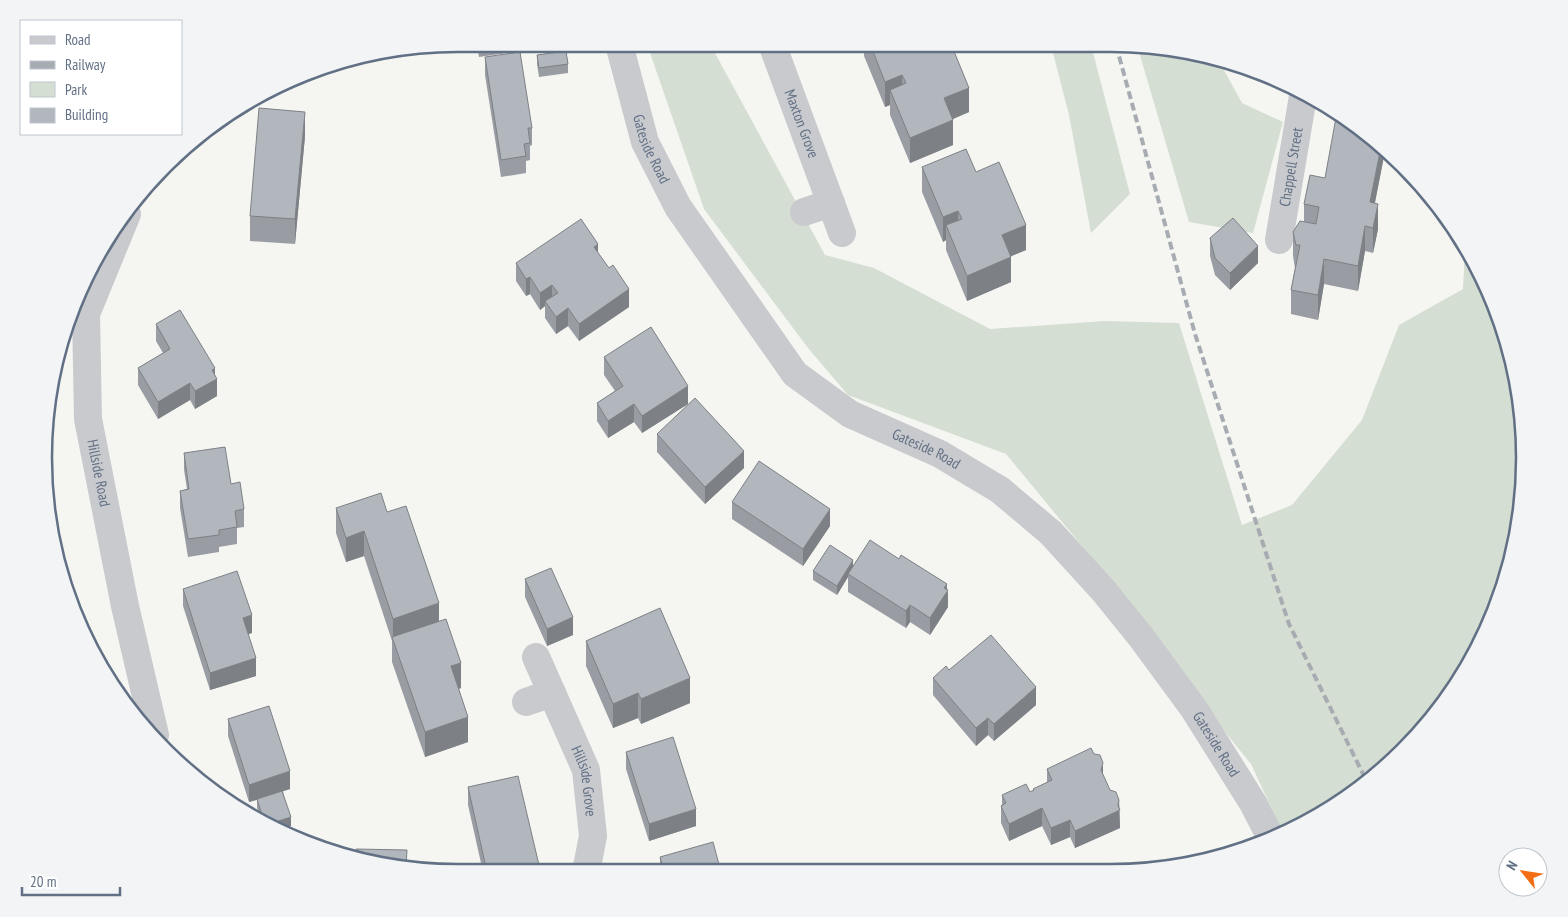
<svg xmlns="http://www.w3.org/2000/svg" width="1568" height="917" font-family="'PT Sans Narrow',sans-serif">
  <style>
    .green { fill: #d5ded2 }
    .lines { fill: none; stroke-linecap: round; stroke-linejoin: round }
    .street { stroke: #c8cace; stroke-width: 28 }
    .rail { stroke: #a7abb2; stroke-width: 4; stroke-dasharray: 8 4; stroke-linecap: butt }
    .wall { fill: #999da3 }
    .shaded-wall { fill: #7d8085 }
    .building { fill: #b2b7be; stroke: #7d8085 }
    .labels { text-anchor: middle; stroke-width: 5; stroke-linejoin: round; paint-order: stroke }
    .street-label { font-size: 15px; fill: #627085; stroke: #fff }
    .rim { fill: none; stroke: #627085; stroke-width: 2.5 }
  </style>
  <rect width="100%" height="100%" fill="#f5f6f1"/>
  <!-- green -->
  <path class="green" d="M647,44H710L825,255L874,268L990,329L1105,321L1179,323L1242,525L1292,505L1362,420L1399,325L1463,289L1465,248L1493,300L1516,377L1524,458L1516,539L1493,617L1455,689L1403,752L1317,818L1283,833L1251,764L1182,679L1119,591L1006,454L848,395L808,348L704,209Z
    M1051,45H1091L1130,194L1091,233L1069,115Z
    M1137,45L1219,61L1242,103L1283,122L1253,233L1189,222Z"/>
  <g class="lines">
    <!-- street -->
    <g class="street">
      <path id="s1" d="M619,44L645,142L678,207L795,374L850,414L940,454L1000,490L1051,533L1103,590L1141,637L1194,709L1253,803L1271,838"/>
      <path id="s2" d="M772,44L842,233"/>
      <path d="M804,212L831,203"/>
      <path id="s3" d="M127,214L86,314L88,419L125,606L155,735"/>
      <path id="s4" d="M1279,240L1303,96"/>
      <path id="s5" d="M536,657L586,770L593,836L586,872"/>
      <path d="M526,702L552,693"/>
    </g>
    <!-- rail -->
    <path class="rail" d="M1116,45L1195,334L1289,624L1366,780"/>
  </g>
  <!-- wall -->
  <path class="wall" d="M477,44H507V53L479,57Z
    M537,44H569V47L538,51Z
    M864,44H951L969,112L952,119L953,145L910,163L890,115V105L885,107L864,56Z
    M537,55L568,64V73L539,77L537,64Z
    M485,57L532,128V145L530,146V160L526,161V173L501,177L485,75Z
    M1340,113L1385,151L1375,203L1378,229L1373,253L1365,251L1358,291L1324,284L1318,320L1291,314V290L1295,268L1293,256V232L1304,222V204L1325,178Z
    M305,136L295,244L250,241V216Z
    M922,167L976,172L1026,250L1011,256V282L967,301L946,250V240L943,242L922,192Z
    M1210,238L1258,263L1230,290L1215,275L1210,256Z
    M598,253L629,307L579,341L568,326L556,334L545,318V306L540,310L530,294L526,296L516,281V263Z
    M156,324L215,375L217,396L195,409L190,400L158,419L138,385V368L163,353L156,341Z
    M604,357L688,404L642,433L634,422L608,438L597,421V403L615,391L604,375Z
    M657,434L744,468L705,504L657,452Z
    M184,453L231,484L244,509V527L237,528V544L219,547V552L188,557L180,508V491L187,489L184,470Z
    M732,502L830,526L803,566L732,519Z
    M336,508L387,512L439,621L461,688L459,689L468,742L425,757L392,662V641L364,556L346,562L336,533Z
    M899,559L947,589L948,607L930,635L910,622L906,628L848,592V577L837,595L813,580V571L853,567Z
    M525,579L573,635L547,646L525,597Z
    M183,589L252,633L248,634L256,676L210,690L183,606Z
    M586,641L690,703L641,724L638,718L613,728L586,666Z
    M949,670L1036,705L994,741L988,735L976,746L933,695V678Z
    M228,719L290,789L283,791L291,826L280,829L261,819L257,808V800L249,802L228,736Z
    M626,752L696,826L649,841L626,769Z
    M1047,769L1103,775L1110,790L1119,800L1120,828L1075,848L1070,837L1051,845L1042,826L1009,841L1001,823V806L1002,805V795L1030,792L1033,791V789L1047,783Z
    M468,787L539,872H483L468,805Z
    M660,857L721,872H660Z"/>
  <!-- shaded-wall -->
  <path class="shaded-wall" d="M902,75V100L890,90V105L885,107V82Z
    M969,88V112L944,123V98Z
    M305,112V136L295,244V219Z
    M953,120V145L910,163V138Z
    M1381,147L1385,151L1370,227V202Z
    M1378,204V229L1373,253V228Z
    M958,211V236L946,225V240L943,242V217Z
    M1026,225V250L1002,260V235Z
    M1365,226V251L1358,291V266Z
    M598,244V261L594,247Z
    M1258,246V263L1230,290V273Z
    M1011,257V282L967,301V276Z
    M1324,259V284L1318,320V295Z
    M530,277V294L526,296V279Z
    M552,285V302L545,301V306L540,310V293Z
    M629,289V307L579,341V324Z
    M568,308V326L556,334V317Z
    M215,368V380L217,379V396L195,409V391L212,370Z
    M190,383V400L158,419V402Z
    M688,386V404L642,433V416Z
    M634,404V422L608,438V421Z
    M744,451V468L705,504V487Z
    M830,509V526L803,566V549Z
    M364,531V556L346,562V538Z
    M853,560V569L848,574V577L837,595V586Z
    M947,584V593L948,590V607L930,635V618L944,588Z
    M439,603V628L393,640V619Z
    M910,605V622L906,628V611Z
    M252,615V633L243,636V618Z
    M573,617V635L547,646V629Z
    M256,658V676L210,690V673Z
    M461,663V688L451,691V666Z
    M690,678V703L641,724V699Z
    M1036,687V705L994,741V724Z
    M638,693V718L613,728V704Z
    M468,717V742L425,757V732Z
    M988,718V735L976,746V728Z
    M1103,763V780L1101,770Z
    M290,771V789L249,802V785Z
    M1119,800L1120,828L1075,848V831L1118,806Z
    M1042,808V826L1009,841V824Z
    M696,809V826L649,841V824Z
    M291,817V826L280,829L269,824Z
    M1070,820V837L1051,845V828Z
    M539,865V872H509Z"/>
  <!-- building -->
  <path class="building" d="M870,44H951L969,88L944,98L953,120L910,138L890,90L906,83L902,75L885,82Z
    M566,51L568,64L539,68L537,55Z
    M520,52L532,128H528L530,143L524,144L526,156L501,160L485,57Z
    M259,108L305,112L295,219L250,216Z
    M1337,112L1381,147L1370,202L1378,204L1373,228L1365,226L1358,266L1324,259L1318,295L1291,290L1300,245H1296L1293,232L1300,221L1316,224L1319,207L1304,204L1310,175L1325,178Z
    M966,149L976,172L999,162L1026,225L1002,235L1011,257L967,276L946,225L962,219L958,211L943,217L922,167Z
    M1233,218L1258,246L1230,273L1215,258L1210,238Z
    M581,219L598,244L594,247L609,268L613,265L629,289L579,324L568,308L556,317L545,301L558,293L552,285L540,293L530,277L526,279L516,263Z
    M180,310L215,368L212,370L217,379L195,391L190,383L158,402L138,368L170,349L156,324Z
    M651,327L688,386L642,416L634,404L608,421L597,403L623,386L604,357Z
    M695,398L744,451L705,487L657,434Z
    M225,447L231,484L240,482L244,509L235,511L237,527L219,530V535L188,539L180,491L189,489L184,453Z
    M759,461L830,509L803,549L732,502Z
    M381,493L387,512L406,506L439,603L393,619L364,531L346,538L336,508Z
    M870,540L899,559L901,555L947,584L944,588L948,590L930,618L910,605L906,611L848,574Z
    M830,545L853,560L837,586L813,571Z
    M551,568L573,617L547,629L525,579Z
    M237,571L252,615L243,618L256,658L210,673L183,589Z
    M660,608L690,678L641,699L638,693L613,704L586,641Z
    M446,619L461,663L451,666L468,717L425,732L392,637Z
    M991,635L1036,687L994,724L988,718L976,728L933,678L946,666L949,670Z
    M269,706L290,771L249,785L228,719Z
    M673,737L696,809L649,824L626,752Z
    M1091,748L1094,754L1100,755L1103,763L1101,770L1110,790L1116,792L1119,800L1118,806L1120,810L1075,831L1070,820L1051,828L1042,808L1009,824L1001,806L1006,803L1002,795L1026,784L1030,792L1034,790L1033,789L1052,780L1047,769Z
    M518,776L539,865L509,872H487L468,787Z
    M282,791L291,817L269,824L264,821L257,799Z
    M713,842L721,872H664L660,857Z
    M356,849L407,850L406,867L356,857Z"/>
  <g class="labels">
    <!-- street labels -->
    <g class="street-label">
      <text dy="5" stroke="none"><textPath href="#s2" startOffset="85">Maxton Grove</textPath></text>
      <text dy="5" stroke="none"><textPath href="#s1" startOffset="110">Gateside Road</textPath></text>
      <text dy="5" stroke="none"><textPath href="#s4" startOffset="74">Chappell Street</textPath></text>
      <text dy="5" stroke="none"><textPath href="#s1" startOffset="530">Gateside Road</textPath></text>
      <text dy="5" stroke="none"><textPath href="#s3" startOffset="268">Hillside Road</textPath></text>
      <text dy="5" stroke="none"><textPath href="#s1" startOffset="950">Gateside Road</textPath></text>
      <text dy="5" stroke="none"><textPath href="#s5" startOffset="134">Hillside Grove</textPath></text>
    </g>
  </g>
  <!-- crop -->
  <path d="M0 0H1568V917H0ZM458 52H1110A406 406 0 0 1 1516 458V458A406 406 0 0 1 1110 864H458A406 406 0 0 1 52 458V458A406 406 0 0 1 458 52Z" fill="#f2f4f5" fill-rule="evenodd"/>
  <path class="rim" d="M458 52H1110A406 406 0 0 1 1516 458V458A406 406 0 0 1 1110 864H458A406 406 0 0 1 52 458V458A406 406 0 0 1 458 52Z"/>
  <!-- legend -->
  <rect x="20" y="20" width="162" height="115" fill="#ffffff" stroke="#c0c6ce"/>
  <rect x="30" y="36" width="25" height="8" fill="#c8cace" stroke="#c0c6ce"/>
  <text x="65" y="45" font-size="15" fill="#627085">Road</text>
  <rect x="30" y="61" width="25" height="8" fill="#a7abb2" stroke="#c0c6ce"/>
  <text x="65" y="70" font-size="15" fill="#627085">Railway</text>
  <rect x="30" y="82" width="25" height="15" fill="#d5ded2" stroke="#c0c6ce"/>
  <text x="65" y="95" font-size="15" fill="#627085">Park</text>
  <rect x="30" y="108" width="25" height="15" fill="#b2b7be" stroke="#c0c6ce"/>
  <text x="65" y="120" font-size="15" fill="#627085">Building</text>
  <!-- north arrow -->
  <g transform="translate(1523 872) rotate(300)"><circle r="24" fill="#ffffff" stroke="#c0c6ce"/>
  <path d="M0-4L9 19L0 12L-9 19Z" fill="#f36d15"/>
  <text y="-8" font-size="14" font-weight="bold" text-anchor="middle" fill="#627085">N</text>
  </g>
  <!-- scale -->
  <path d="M22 887v8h98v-8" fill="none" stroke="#627085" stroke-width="2.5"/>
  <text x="30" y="887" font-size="15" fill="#627085" stroke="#ffffff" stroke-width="4" paint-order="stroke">20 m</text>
</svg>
